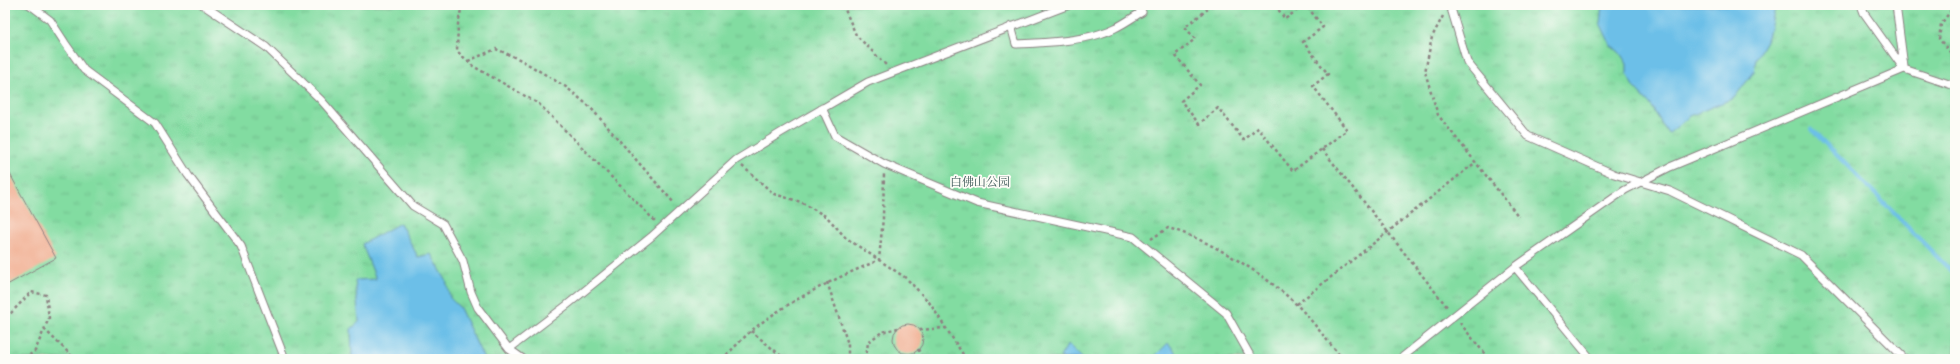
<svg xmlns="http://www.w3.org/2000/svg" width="1960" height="364" font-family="'IM FELL DW Pica','Noto Serif SC',serif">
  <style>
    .park { fill: url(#park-tufts); stroke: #527f6e }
    .water { fill: #6cbfe8; stroke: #477092 }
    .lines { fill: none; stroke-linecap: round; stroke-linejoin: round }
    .stream { stroke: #6cbfe8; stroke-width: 4 }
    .building { fill: #f0a98a }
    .lane-casing { stroke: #8c8282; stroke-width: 9 }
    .path { stroke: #8c8282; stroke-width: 2.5; stroke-dasharray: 3 3; stroke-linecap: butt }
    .lane { stroke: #fff; stroke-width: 7 }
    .labels { text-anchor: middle; stroke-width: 3.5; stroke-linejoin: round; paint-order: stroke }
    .park-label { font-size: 12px; fill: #3f5a5a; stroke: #fdfcf7 }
  </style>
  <defs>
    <pattern id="park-tufts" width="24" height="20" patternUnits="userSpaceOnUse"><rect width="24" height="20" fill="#82dca1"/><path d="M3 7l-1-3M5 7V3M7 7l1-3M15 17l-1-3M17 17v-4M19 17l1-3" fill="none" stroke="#70bc8c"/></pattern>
  </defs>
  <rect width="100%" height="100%" fill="#fdfcf7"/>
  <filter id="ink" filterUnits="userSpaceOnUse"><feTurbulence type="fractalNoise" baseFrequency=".025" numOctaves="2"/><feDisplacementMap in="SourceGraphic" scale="8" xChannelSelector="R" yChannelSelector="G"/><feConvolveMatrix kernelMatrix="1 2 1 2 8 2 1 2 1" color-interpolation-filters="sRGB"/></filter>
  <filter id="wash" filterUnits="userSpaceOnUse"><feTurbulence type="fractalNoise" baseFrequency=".012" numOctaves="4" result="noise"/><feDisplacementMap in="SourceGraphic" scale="16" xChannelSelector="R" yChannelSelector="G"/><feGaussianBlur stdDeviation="0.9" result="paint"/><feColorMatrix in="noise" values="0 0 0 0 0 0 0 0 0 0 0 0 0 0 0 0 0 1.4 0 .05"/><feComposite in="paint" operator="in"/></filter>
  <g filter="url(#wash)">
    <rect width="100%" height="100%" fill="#f5e2c9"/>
    <!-- park -->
    <path class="park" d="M5,5H1955V359H5Z"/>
    <!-- water -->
    <path class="water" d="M1602,5H1776L1768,37L1756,58L1754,72L1734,98L1690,116L1668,134L1650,104L1635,88L1627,74V64L1620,53L1610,44L1600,23Z
      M400,223L418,257L431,254L446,280L450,298L460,308L484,359H352L351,329L359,322L355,280L376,279L362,244Z
      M1168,343L1182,359H1152Z
      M1068,344L1083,359H1064L1060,357Z"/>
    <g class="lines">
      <!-- stream -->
      <path class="stream" d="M1811,129L1955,275"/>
    </g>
    <g id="blocks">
      <!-- building -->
      <path class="building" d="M5,165L56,258L5,286Z
        M893 339a15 15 0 1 1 30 0a15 15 0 1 1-30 0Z"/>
    </g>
  </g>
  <g filter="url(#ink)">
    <use href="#blocks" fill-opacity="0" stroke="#8c8282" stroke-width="1"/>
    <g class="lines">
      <!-- lane casing -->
      <g class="lane-casing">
        <path id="lane" d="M30,5L50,20L65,43L84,70L155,123L188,175L241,246L285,359
          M203,5L266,47L321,100L413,206L443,224L463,261L471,292L478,308L509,349L523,359
          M1450,5L1467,62L1528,136L1614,174L1670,191L1801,255L1905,359
          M1861,5L1864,13L1904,69
          M1896,5L1904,67
          M1011,26L1016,44C1045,43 1089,41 1115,28C1124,24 1133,17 1142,12L1136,5
          M822,108L835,136L884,164L977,203L1133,237L1226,313L1252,359
          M1515,267L1591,359
          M509,349L567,305L651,237L736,160L782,132L868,82L1069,5
          M1400,359L1515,267L1625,190L1670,167L1904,69L1955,86"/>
      </g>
      <!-- path -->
      <path class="path" d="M462,5L458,24L457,51L473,66L539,104L655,221
        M843,5L856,35L886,65
        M1213,5L1185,27L1195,39L1175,55L1200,85L1181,101L1199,124L1218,108L1244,140L1258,128L1293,171L1347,130L1313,86L1328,74L1303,42L1323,27L1306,5
        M1275,5L1285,19L1304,5
        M1955,5L1941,24L1939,39L1950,52L1955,54
        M1443,16L1432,37L1425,72L1438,115L1519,217
        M468,61L496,49L521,60L566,87L590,107L674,203
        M1322,149L1448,308
        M742,166L774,194L801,202L827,217L846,238L906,278L929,302L966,359
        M1151,239L1168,228C1210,240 1265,274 1297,305C1313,321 1327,341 1342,358
        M827,282L848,344V359
        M1297,304L1476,162
        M5,315L11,313L31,292L46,295L49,318L35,351L24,359
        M1460,323L1489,359
        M44,329L75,359
        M920,330L945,328
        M751,331L785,359
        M918,349L923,359
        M722,359C732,350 741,340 751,331C789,300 834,279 879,260L883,218L884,174
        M866,359L868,342L882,332L898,328"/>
      <!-- lane -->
      <use href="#lane" class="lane"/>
    </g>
  </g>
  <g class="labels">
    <!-- park labels -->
    <g class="park-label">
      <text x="980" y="186">白佛山公园</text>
    </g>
  </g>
  <!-- margin -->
  <rect width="1960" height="364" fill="none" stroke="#fdfcf7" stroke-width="20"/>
</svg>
